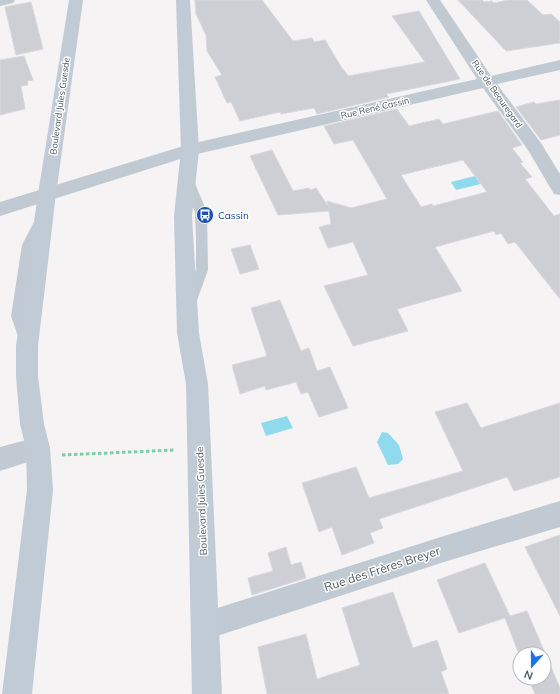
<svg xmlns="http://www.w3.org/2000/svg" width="560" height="694" font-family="Mulish,sans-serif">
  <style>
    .water { fill: #90daee }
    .building { fill: #cdcfd5; stroke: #d7d9de; fill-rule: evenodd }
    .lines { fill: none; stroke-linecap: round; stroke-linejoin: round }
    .path { stroke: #7ad0a6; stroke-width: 3; stroke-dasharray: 3.5 2.5; stroke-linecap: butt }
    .lane { fill: #c1cad2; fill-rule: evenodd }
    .street { fill: #c1cad2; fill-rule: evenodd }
    .secondary { fill: #c1cbd6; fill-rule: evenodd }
    .labels { text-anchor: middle; stroke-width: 3; stroke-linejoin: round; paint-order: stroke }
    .far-street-label { font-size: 9px; fill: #4a5661; stroke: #fff }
    .transit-label { font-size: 10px; fill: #164399; stroke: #fff; text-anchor: start }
    .street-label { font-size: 10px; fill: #4a5661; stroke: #fff }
    .near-street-label { font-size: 12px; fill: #4a5661; stroke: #fff }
  </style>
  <rect width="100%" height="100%" fill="#f5f3f3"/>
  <!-- water -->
  <path class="water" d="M479,175L485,183L456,190L451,182Z
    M287,416L293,428L266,436L261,423Z
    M382,432L388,433L399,445L403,459L398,464L388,465L377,442Z"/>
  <!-- building -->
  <path class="building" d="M195,0H262L293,41L312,38L314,42L325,40L343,70H344L348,76L425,62L392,16L419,11L460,79L386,94L389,97L317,114L314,108L281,114L280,112L240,121L231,102L227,103L215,77L222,75L207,51L206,35L196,14Z
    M458,0H482L484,2L492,1L494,3L508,0H527L543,15L551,14L560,22V43L506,51Z
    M31,2L43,49L16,55L5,7Z
    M24,56L33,80L27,81L28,85L21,86L25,109L0,115V60Z
    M560,100V135L541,140L516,107L534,102L536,104Z
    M397,109L409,126L439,119L443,124L498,111L522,145L512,148L523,162L520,163L532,177L525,179L554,216L560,214V299L515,242L508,244L501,233L496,235L494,231L435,247L462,291L397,309L408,331L353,346L324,286L368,275L353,242L328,248L319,227L331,224L329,211L278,215L250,156L272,150L293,191L309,188L310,190L316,188L328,206L327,201L351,208L387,199L353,140L334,144L324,126ZM463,160L487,192L433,206L432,204L421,207L401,175Z
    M250,245L259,269L240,274L231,249Z
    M280,300L301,351L309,348L317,371L330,367L348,408L319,417L308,392L301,394L296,382L266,390L265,386L240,394L232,365L267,356L251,308Z
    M467,403L481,428L560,403V477L514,491L507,477L379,519L383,528L370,533L374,543L342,555L332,527L319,532L302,483L356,467L369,498L463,471L435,412Z
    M560,535V616L525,547Z
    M286,547L291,565L301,562L306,578L252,595L248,578L273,571L268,553Z
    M485,563L510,616L527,611L560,688V694H535L528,678H544V654H520V657L505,618L459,633L437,580Z
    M393,592L413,648L437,640L447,669L441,672L449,694H267L258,647L306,634L317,679L360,665L342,608Z"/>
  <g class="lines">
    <!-- path -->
    <path class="path" d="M62,455L175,450"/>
    <!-- lane -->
    <path class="lane" d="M187,175L193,179L207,212L208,270L196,303L194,307L189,308L184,307L182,303L196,270V238L195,212L181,179Z
      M39,219L43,220L45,223L34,245L25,316L32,338L30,342L25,344L20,342L11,316L22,245L35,220Z"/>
    <!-- street -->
    <path class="street" d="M0,0H15L13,3L0,6Z
      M426,0H440L491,76L560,60V70L497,84L541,143L560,174V195L554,194L528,150L483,88L193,155L0,216V202L190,144L477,79Z
      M38,437L47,440L50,448L47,456L0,471V447Z
      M560,501V527L444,562L205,640L195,636L191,626L195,616L205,612L444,536Z"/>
    <!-- secondary -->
    <path class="secondary" d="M69,0H83L56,194L38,346V376L44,424L50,448L53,490L32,694H2L27,490L26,448L20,424L16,376V346L38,194Z
      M176,0H190L199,150L192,216L199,333L208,384L222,694H192L186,384L177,333L174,216L181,150Z"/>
  </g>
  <!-- icons -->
  <defs>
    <g id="bus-disc" transform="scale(0.9)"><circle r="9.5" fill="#1a4fb4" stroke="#fff"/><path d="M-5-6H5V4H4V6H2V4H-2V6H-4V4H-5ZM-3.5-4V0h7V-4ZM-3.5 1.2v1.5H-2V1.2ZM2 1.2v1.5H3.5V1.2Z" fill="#fff"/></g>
  </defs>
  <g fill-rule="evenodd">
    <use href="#bus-disc" x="205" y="215"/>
  </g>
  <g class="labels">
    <!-- far-street labels -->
    <g class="far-street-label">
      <text transform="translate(497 94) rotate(55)" y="3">Rue de Beauregard</text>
      <text transform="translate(60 106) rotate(-82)" y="3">Boulevard Jules Guesde</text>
      <text transform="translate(375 108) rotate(-13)" y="3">Rue René Cassin</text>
    </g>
    <!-- transit labels -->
    <g class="transit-label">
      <text x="218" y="219">Cassin</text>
    </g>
    <!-- street labels -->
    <g class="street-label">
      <text transform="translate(201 501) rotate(-92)" y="4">Boulevard Jules Guesde</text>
    </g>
    <!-- near-street labels -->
    <g class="near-street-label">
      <text transform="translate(382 569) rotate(-18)" y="4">Rue des Frères Breyer</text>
    </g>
  </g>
  <!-- north arrow -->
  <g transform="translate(532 666) rotate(201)"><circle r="19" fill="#ffffff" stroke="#b7bbc0"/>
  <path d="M0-3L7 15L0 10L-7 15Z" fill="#1a73e8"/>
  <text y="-6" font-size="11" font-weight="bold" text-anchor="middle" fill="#4a5661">N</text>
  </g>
</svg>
